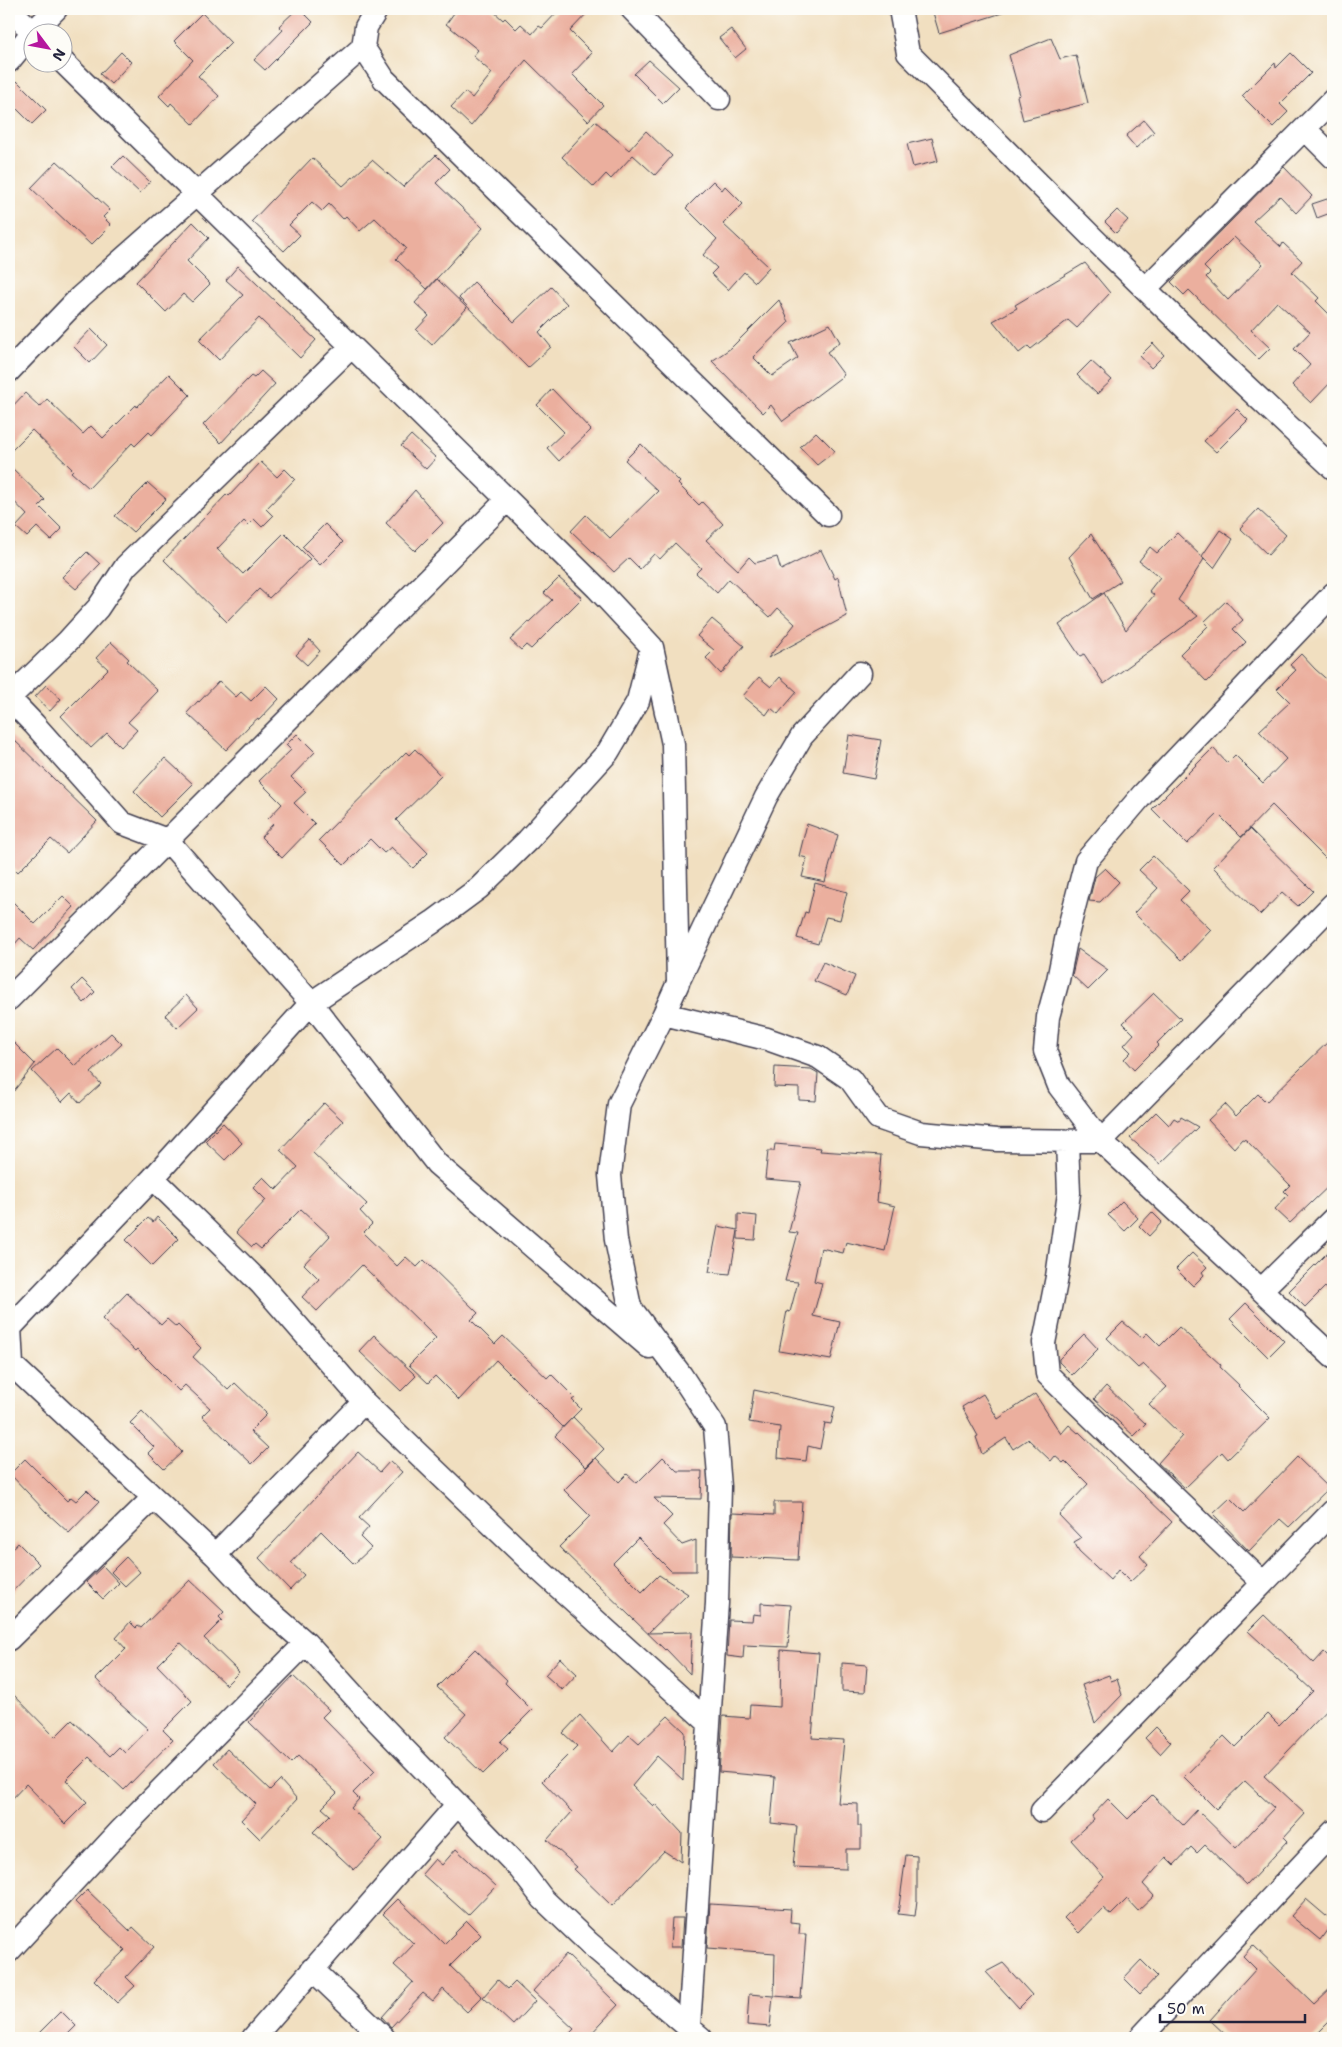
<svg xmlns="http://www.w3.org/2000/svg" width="1342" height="2047" font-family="'Shantell Sans',sans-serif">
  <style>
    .building { fill: #ebaf9e; fill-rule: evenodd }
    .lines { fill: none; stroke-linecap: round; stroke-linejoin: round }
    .minor-casing { stroke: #413e4f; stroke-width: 25 }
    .minor { stroke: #fff; stroke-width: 22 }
  </style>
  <rect width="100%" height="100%" fill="#fdfcf7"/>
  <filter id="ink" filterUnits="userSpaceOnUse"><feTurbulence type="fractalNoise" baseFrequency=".02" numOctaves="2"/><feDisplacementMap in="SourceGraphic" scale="10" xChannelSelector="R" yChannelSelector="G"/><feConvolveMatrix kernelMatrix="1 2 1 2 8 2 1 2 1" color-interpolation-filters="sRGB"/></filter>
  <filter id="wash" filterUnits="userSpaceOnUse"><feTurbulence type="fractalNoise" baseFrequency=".0096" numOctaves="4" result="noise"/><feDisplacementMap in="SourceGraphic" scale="20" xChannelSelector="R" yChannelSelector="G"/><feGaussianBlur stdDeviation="1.12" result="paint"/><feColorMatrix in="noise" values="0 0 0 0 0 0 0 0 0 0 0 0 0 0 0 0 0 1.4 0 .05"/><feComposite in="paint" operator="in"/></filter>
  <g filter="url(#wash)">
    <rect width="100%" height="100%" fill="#f1dfc0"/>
    <g id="blocks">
      <!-- building -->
      <path class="building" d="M297,9H300L313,22L265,70L254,60L283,30L279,26Z
        M457,9H491L503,20L505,18L516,29L521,24L532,34L539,26L542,28L560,9H591L570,31L592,53L572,74L603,105L588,121L526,60L471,126L451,107L465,92L472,98L492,73L473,56L478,50L446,24Z
        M932,9H1001L1002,13L939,33Z
        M202,13L231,43L198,76L219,96L193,124L171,103L169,106L159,96L193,60L174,41Z
        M731,29L746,49L735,58L719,38Z
        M1051,38L1060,59L1076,55L1088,103L1023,120L1017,96L1020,95L1009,55Z
        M121,52L131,62L111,84L100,74Z
        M1291,53L1311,73L1280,104L1288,112L1273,127L1242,96L1275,63L1276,68Z
        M649,60L679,87L663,103L634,74Z
        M17,81L46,110L32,124L9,101V89Z
        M1144,120L1154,132L1136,148L1126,136Z
        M595,121L629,150L646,131L672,156L655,175L633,155L611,179L606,174L594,187L562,157Z
        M932,138L938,161L913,167L907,144Z
        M436,155L450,169L436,183L483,228L427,289L396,259L406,248L375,218L360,231L346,216L343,219L329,204L322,211L312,202L289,225L300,235L284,251L252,221L312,158L343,186L372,160L403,187Z
        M123,156L150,182L140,193L112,167Z
        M57,161L110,210L103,217L111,225L91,245L31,188Z
        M1284,167L1312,196L1296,213L1280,196L1253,221L1281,247L1283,243L1302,261L1292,272L1319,298L1316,301L1333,318V380L1311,403L1292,385L1310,365L1294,349L1310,332L1277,302L1251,330L1270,348L1259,359L1189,290L1184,295L1171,282ZM1234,237L1263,264L1228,300L1206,277L1210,273L1204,267Z
        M713,181L722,190L725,186L743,204L723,224L769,267L755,282L744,272L728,290L711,274L717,268L703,255L717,239L686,208Z
        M1333,197V212L1317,218L1312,204Z
        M1117,210L1128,220L1116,233L1105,222Z
        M193,222L209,238L187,261L210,284L192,302L183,294L166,312L136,282Z
        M1085,263L1110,293L1077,328L1068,320L1031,349L1028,346L1019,353L993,321L1017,308L1015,305Z
        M238,266L316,340L300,358L259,318L219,360L199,340L243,295L226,280Z
        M437,279L467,308L432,345L416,330L429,316L415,303Z
        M474,282L514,322L551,287L567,304L539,332L551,347L528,368L459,298Z
        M779,300L789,322L753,357L772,376L798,358L790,343L830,324L840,342L827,352L844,375L783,421L771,405L763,413L712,361L731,348Z
        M91,329L107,345L90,363L74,347Z
        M1153,343L1164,355L1151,368L1140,356Z
        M1091,361L1112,380L1097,394L1077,375Z
        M261,371L275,384L221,443L203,425L251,376L254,378Z
        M169,374L190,395L152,435L149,432L135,446L132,443L89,488L71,472L73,470L32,430L9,453V410L25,393L40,407L47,399L83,434L91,426L103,438L136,405L137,407Z
        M552,389L591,430L559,461L547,448L564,432L537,405Z
        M1237,409L1248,420L1216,452L1204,441Z
        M816,432L835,451L817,465L800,447Z
        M411,435L436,458L426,469L401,446Z
        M641,444L680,482L678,484L699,505L702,502L723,524L706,540L738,570L749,557L755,563L777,557L781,570L821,550L835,579L838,577L847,616L768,658L795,624L778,608L770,617L729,579L717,593L696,573L701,568L675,543L660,559L654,554L640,569L629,558L614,572L571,531L586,515L610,538L658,491L625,460Z
        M261,462L277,477L285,469L295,479L266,509L273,516L262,527L254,519L248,525L244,521L217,549L243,574L284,533L310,559L269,598L259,589L227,622L164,560L227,494L229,496Z
        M9,465L45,500L39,506L62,529L51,540L37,527L27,537L16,527L27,515L9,496Z
        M148,483L166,499L133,532L115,516Z
        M415,490L443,523L415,551L386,523Z
        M1258,509L1286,535L1268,555L1240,528Z
        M325,524L343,542L320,565L302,547Z
        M1220,530L1233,539L1214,568L1202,556Z
        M1177,533L1204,559L1178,600L1198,616L1104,684L1084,654L1080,656L1059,625L1104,593L1126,630L1154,595L1149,591L1160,577L1139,561L1150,547L1157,553Z
        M1091,534L1121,581L1093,599L1069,557Z
        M87,552L100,564L76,589L62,577Z
        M559,578L582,598L531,649L526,645L521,650L510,640L552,600L544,593Z
        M1226,601L1243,620L1233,629L1246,642L1207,682L1180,654L1208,626L1204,622Z
        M712,619L744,646L721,674L706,658L714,650L697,636Z
        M310,640L320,651L307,665L296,655Z
        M111,642L129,659L127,661L158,691L128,722L137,730L121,747L107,733L91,748L61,716L108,669L96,658Z
        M1301,654L1315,669L1333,685V866L1272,805L1241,837L1218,814L1187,844L1152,809L1213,748L1227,763L1235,755L1263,783L1286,759L1259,731L1290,702L1277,689L1296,670L1290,665Z
        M759,677L771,687L780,677L797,692L778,714L771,708L766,715L743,696Z
        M219,681L236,697L241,692L251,701L266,686L279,699L259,720L258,718L250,725L226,750L187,713L198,701L199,702Z
        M46,685L61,699L50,711L35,697Z
        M297,734L315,752L291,777L306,792L294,803L315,824L282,858L261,837L273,824L268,819L282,804L259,781L291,750L286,745Z
        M9,735L97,821L67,853L51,839L18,872L9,863Z
        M849,735L881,740L874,779L843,773Z
        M415,749L441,776L396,820L428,853L413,868L391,847L384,853L370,839L344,865L319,840L406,752L409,755Z
        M165,758L193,784L160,817L134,791Z
        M807,824L838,835L825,882L802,877L807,858L799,856Z
        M1250,829L1313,891L1298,906L1282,892L1260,915L1213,867Z
        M1153,856L1189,891L1180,900L1211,930L1182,960L1134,913L1158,888L1139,870Z
        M1105,868L1119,882L1100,902L1089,901L1095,877Z
        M815,883L847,892L840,920L826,917L818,944L797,938L805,912L808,913Z
        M63,896L74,907L33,950L20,938L9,951V898L35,924Z
        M1078,949L1108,970L1088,990L1072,975Z
        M823,962L855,976L847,995L814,981Z
        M82,979L95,992L84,1003L72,989Z
        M1154,993L1181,1019L1157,1043L1159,1045L1134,1070L1124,1059L1131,1052L1124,1045L1134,1034L1123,1023Z
        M186,995L198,1008L177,1028L165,1015Z
        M111,1033L122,1044L91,1073L101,1084L80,1103L71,1093L62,1102L32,1071L57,1048L75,1066Z
        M1333,1037V1182L1290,1223L1275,1209L1288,1195L1284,1191L1290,1185L1246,1140L1242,1139L1234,1148L1208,1120L1225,1104L1236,1116L1258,1094L1266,1102Z
        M9,1038L35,1064L9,1097Z
        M775,1067L811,1069L818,1073L816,1101L799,1100V1088L774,1087Z
        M324,1103L343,1121L313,1153L367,1204L360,1211L372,1224L363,1233L397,1266L406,1257L417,1267L424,1260L478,1313L471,1320L495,1344L503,1336L547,1378L551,1374L575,1398L572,1400L581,1409L573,1417L604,1449L586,1467L555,1436L573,1417L563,1427L496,1360L459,1400L435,1376L428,1383L409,1365L436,1338L362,1265L317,1311L302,1297L319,1279L304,1264L330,1236L301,1209L261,1249L255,1244L252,1247L236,1232L266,1200L253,1187L263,1177L276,1190L298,1167L280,1150Z
        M1156,1112L1169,1125L1174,1118L1179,1121L1181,1117L1198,1127L1160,1164L1130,1138Z
        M223,1123L242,1143L225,1160L205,1141Z
        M775,1144L821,1148L820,1151L881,1155L877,1202L895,1206L885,1251L846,1242L843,1253L821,1248L814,1281L822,1283L813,1316L840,1322L831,1360L779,1351L787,1311L790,1312L798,1282L785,1281L798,1233L789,1232L801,1182L765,1179L768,1151H774Z
        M1122,1201L1138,1218L1125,1231L1108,1215Z
        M1152,1212L1162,1222L1149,1236L1139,1226Z
        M738,1214L757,1216L755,1240L738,1239V1231L730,1274L709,1272L718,1226L738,1230Z
        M157,1217L179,1239L152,1266L126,1240L148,1218L153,1222Z
        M1333,1247V1295L1325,1287L1305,1307L1289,1291Z
        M1192,1253L1207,1267L1202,1272L1204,1275L1193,1286L1176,1269Z
        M127,1293L161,1325L167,1319L176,1327L178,1325L201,1348L193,1357L228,1390L235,1383L267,1414L250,1431L268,1448L252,1464L202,1416L210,1408L185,1385L179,1391L137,1349L135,1351L102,1319Z
        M1246,1303L1284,1341L1268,1357L1230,1319Z
        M1123,1322L1142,1338L1147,1333L1160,1346L1179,1327L1221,1365L1220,1367L1239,1385L1238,1386L1270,1418L1228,1459L1222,1452L1185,1488L1158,1463L1182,1436L1149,1404L1167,1387L1143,1364L1138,1368L1107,1338Z
        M1084,1334L1098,1349L1072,1375L1059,1362V1359Z
        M374,1335L416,1376L401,1391L359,1351Z
        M1106,1386L1146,1424L1134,1436L1094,1399Z
        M754,1390L835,1407L831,1424L825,1423L820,1449L808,1446L806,1461L778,1458L780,1427L749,1422Z
        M983,1394L998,1419L1035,1394L1061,1434L1069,1425L1078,1433L1079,1432L1172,1522L1140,1556L1148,1565L1130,1582L1118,1570L1110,1580L1079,1551L1074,1542L1081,1538L1059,1515L1088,1484L1065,1461L1063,1463L1055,1456L1051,1461L1028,1439L1013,1449L1006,1438L982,1454L976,1437L978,1436L962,1407Z
        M142,1411L182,1452L164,1469L148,1453L154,1447L130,1423Z
        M358,1452L380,1472L390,1461L402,1472L359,1518L369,1527L360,1537L371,1548L354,1564L321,1531L291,1563L304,1575L290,1590L259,1558Z
        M663,1457L677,1471H702L701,1499L654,1498L672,1516L663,1525L682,1545L696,1540V1571H671L638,1538L613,1563L642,1592L659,1575L688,1594L648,1633L692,1632L690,1674L666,1649L665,1650L559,1547L590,1516L564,1490L596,1458L619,1482L627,1474L637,1483Z
        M1297,1457L1329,1488L1289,1527L1280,1519L1249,1551L1213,1514L1230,1498L1244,1512Z
        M25,1459L67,1501L71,1497L76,1501L87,1490L99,1502L69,1533L46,1512L10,1474Z
        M774,1502H802L798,1560L731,1557L732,1513L774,1515Z
        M18,1543L39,1564L9,1595V1553Z
        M126,1557L140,1572L125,1586L111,1572Z
        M103,1566L119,1583L103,1599L86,1582Z
        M190,1580L224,1612L219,1617L222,1620L204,1638L239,1672L226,1685L180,1642L157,1665L192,1701L163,1730L173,1740L124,1790L89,1757L66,1780L87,1802L65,1824L26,1784L9,1802V1690L55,1737L72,1720L110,1756L119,1747L125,1753L148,1729L119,1703L96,1679L126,1649L116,1638L130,1622L136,1628L138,1626L141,1628Z
        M761,1603L791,1605L788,1647L744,1645L743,1658L727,1656L729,1620L752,1621L753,1614L761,1615Z
        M1264,1615L1314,1663L1324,1652L1333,1661V1704L1264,1776L1305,1814L1284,1837L1288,1841L1247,1885L1205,1845L1197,1853L1191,1847L1174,1865L1166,1857L1143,1884L1154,1896L1138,1911L1127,1899L1111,1915L1103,1908L1079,1933L1064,1918L1104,1877L1071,1840L1094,1819L1092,1816L1108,1799L1128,1819L1152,1795L1183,1825L1197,1810L1236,1848L1274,1808L1245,1781L1216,1809L1184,1777L1224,1736L1235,1747L1268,1714L1279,1725L1313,1691L1248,1631Z
        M475,1649L507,1680L505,1683L532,1710L500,1742L508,1749L483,1774L445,1737L466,1714L437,1687Z
        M781,1650L819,1653L812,1738L844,1740L838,1803L858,1804V1826H861V1849H846V1869L793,1867L797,1826L771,1823L775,1777L719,1772L723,1716L749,1718L750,1705L780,1707Z
        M560,1658L577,1674L562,1690L545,1675Z
        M842,1663L867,1665L865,1692L842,1691Z
        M1109,1675L1111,1681L1117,1679L1122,1695L1095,1723L1082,1685Z
        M293,1676L329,1710L322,1717L375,1771L353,1793L359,1799L351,1808L383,1839L354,1870L313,1832L330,1815L322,1808L337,1793L298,1756L291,1763L249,1722Z
        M580,1715L613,1752L629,1735L639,1744L668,1716L685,1732L683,1780L657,1756L632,1786L653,1806L655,1804L682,1833L681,1862L664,1851L612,1906L574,1869L577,1867L547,1840L572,1812L542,1781L577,1746L563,1733Z
        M1156,1727L1171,1742L1160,1754L1145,1738Z
        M227,1749L270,1790L280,1780L297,1799L260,1839L241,1820L256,1804L214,1763Z
        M456,1849L496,1886L468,1915L422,1874L435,1859L442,1865Z
        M906,1855L917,1856V1900L915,1916L898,1914Z
        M87,1890L130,1931L133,1927L154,1947L126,1977L135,1986L117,2003L94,1980L125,1950L75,1902Z
        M398,1899L444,1944L467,1921L481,1935L450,1966L482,1997L467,2012L443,1989L433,2001L423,1993L391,2027L382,2017L413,1982L394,1965L414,1944L383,1914Z
        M1306,1899L1333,1922L1320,1940L1291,1916Z
        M710,1904L791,1909L790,1922L800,1923L799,1934H806L801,1998L774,1996L775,1953L707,1948Z
        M672,1918H683L681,1947H670Z
        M1253,1945L1314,2004L1333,1986V2018L1313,2038H1229L1210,2020L1256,1969L1243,1956Z
        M566,1954L618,2005L587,2038H565L574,2029L533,1991Z
        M1141,1960L1157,1976L1140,1994L1124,1978Z
        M1003,1963L1032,1995L1019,2008L986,1972Z
        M498,1980L508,1989L515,1982L535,2001L513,2025L483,1997Z
        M749,1994L773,1996L770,2027L747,2025Z
        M61,2011L76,2026L64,2038H34Z"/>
    </g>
  </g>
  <g filter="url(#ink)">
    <use href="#blocks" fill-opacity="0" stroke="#413e4f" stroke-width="1"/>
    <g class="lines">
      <!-- minor casing -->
      <g class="minor-casing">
        <path id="minor" d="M9,9L33,32
          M632,9L719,99
          M900,9L908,53L1094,239L1216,358L1333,468
          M33,32L56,9
          M363,47L384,79L828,515
          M9,61L32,33
          M62,61L597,588L652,647L673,744L678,983L664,1014L619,1104L610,1175L616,1240L630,1307L681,1375L715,1427L720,1487L717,1603L689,2027
          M1305,129L1333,157
          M1146,288L1333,100
          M9,371L80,297L363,47L366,27L377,9
          M1333,594L1143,794L1086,861L1067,935L1058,980L1048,1017L1045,1051L1059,1086L1101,1141L1333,1357
          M9,698L34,724L122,823L167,840L311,1003L437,1164L649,1347
          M9,698L68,641L98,608L126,566L351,347
          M680,978L766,797L802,736L860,673
          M9,999L507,500
          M664,1014L767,1039L818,1057L850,1079L878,1118L921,1133L997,1140L1101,1141L1333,904
          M1067,1141L1069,1193L1057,1277L1044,1343L1047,1374L1262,1582
          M153,1178L261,1284L364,1402L533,1564L709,1723
          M1262,1289L1333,1219
          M9,1325L10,1327L12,1365L215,1555L261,1604L306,1643L376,1720L520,1869L543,1899L589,1943L701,2038
          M9,1329L153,1178L311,1003L433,922L479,888L528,840L608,752L638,701L650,653
          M215,1555L364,1402
          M9,1639L153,1498
          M1042,1811L1333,1511
          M9,1951L121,1830L306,1643
          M312,1969L384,2038
          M253,2038L457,1805
          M1140,2038L1333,1832"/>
      </g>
      <!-- minor -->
      <use href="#minor" class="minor"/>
    </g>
  </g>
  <!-- margin -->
  <rect width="1342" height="2047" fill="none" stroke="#fdfcf7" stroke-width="30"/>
  <!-- north arrow -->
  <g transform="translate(48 48) rotate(122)"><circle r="24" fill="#fdfcf7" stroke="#a5a5ac"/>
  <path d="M0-4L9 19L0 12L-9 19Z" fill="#b5179e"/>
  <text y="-8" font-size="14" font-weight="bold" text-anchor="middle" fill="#22223b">N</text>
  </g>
  <!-- scale -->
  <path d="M1160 2014v8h145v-8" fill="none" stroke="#22223b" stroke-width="2.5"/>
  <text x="1167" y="2014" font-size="15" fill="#22223b" stroke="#fdfcf7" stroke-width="4" paint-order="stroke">50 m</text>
</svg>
